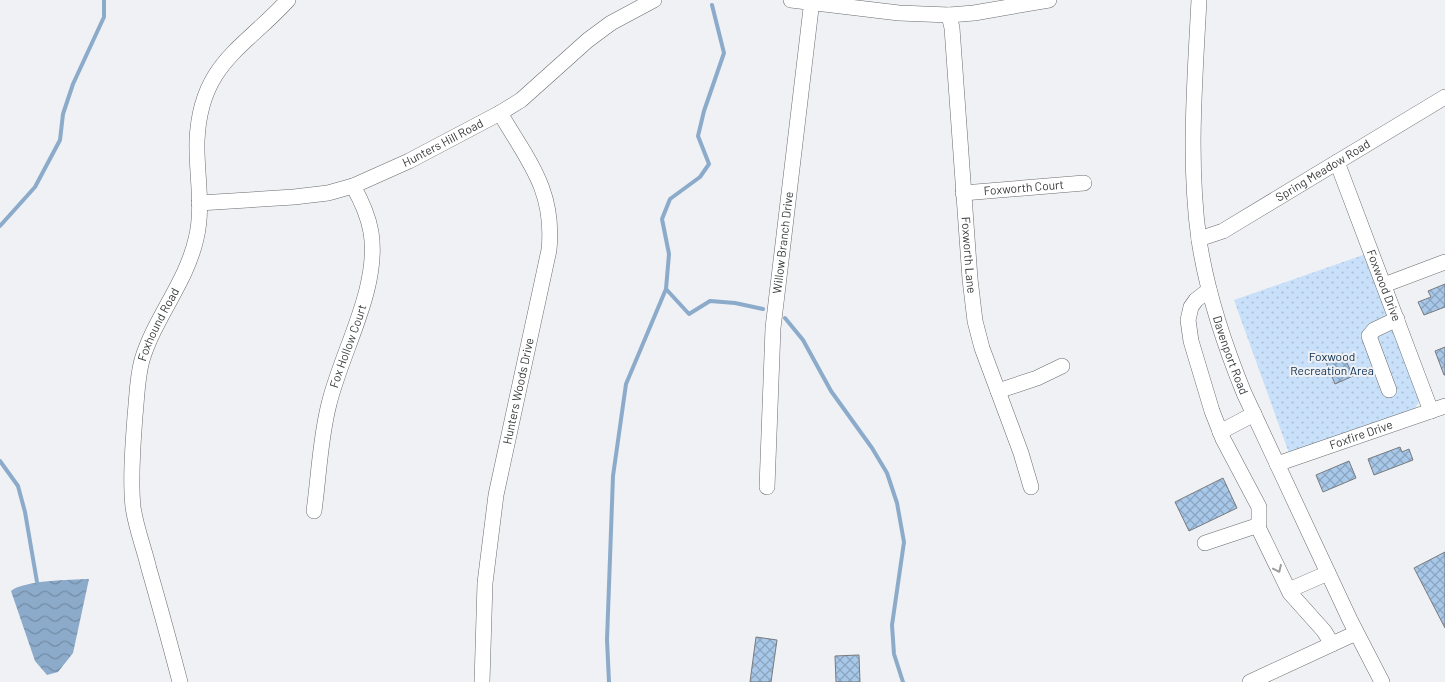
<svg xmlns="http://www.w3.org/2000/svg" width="1445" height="682" font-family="Barlow,sans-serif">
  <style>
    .park { fill: url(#park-dots) }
    .water { fill: url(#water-waves) }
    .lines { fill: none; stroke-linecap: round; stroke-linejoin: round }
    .stream { stroke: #8cabcb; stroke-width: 4 }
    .building { fill: url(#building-cross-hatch); stroke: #787b7d }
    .minor-casing { stroke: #6a6c6e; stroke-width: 16 }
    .minor { stroke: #fff; stroke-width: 15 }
    .oneway { stroke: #9c9c9d }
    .labels { text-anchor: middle; stroke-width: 4; stroke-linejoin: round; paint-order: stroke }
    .street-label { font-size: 12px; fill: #393a3b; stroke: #eff1f4 }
    .park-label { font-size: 12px; fill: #092d4d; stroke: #eff1f4 }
  </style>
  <defs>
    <pattern id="park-dots" width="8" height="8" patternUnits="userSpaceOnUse" patternTransform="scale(1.25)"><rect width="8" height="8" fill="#c8e0f9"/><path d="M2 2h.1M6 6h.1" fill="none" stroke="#adc1d6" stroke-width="1.8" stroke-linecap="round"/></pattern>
    <pattern id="water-waves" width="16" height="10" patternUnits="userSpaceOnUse" patternTransform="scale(1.25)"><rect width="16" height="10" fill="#8cabcb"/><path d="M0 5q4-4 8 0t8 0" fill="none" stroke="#738ca6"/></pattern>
    <pattern id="building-cross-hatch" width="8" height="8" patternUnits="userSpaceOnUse" patternTransform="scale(1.25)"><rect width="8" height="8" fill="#a8c8ea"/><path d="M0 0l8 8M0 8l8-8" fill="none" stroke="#8aa3bf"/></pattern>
  </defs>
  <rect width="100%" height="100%" fill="#eff1f4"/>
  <!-- park -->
  <path class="park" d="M1366,254L1420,400L1414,410L1289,453L1234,300Z"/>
  <!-- water -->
  <path class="water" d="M89,579L73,653L58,672L47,675L35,661L11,591C24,580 71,580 89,579Z"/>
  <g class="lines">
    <!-- stream -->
    <path class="stream" d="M0,226L35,187L60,140L63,114L73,84L104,17V0
      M666,289L689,314L710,301L735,303L763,309
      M785,318L803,340L831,391L872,448L887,473L897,503L904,542L892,625L894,654L903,682
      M0,461L18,486L25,512L37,582
      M609,682L607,640L613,476L626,384L666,289L669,254L662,219L670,199L700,177L709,164L698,136L704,111L724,53L712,5"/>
  </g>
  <!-- building -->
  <path class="building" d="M1445,284V307L1424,315L1418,302L1431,297L1428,291Z
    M1445,347V375H1444L1435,351Z
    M1343,354L1353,376L1335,384L1326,362Z
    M1400,447L1402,452L1409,449L1413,460L1374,475L1368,459Z
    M1349,461L1356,478L1323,492L1316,475Z
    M1223,478L1237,508L1189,531L1175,502Z
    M1445,552V628L1414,568Z
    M756,637L777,640L771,682H750Z
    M859,655L860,682H836L835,656Z"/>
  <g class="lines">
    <!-- minor casing -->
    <g class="minor-casing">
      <g id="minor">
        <path d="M791,0L899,13L949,15L974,13L1049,0"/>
        <path id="s1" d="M1199,0C1195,79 1188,161 1199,240C1207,293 1224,344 1244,393L1350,620L1382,682"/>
        <path id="s2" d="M949,15L952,28L970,279L975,321L982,348L1021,453L1031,487"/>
        <path id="s3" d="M1337,162L1431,411"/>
        <path id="s4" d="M963,193L1084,183"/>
        <path id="s5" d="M199,203L294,197L328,193L353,186L409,161L500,113L521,100L588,40L611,23L654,0"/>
        <path id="s6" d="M1199,239L1223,231L1445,97"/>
        <path d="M1384,285L1445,262"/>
        <path d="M1389,390L1369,336L1374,330L1397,319"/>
        <path d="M998,391L1037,378L1062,366"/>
        <path d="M1220,432L1254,414"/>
        <path id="s7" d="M1277,464L1445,406"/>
        <path id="s8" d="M767,487L773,328L812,0"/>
        <path id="s9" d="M314,511C319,475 320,439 329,404C342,350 380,288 371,232C368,215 361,200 353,186"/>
        <path d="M1257,525L1290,593L1324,631L1332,644"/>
        <path d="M1205,543L1256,526L1259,524V507L1223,439L1212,411L1191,341L1188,320L1191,307L1196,300L1209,290"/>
        <path d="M1289,590L1328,573"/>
        <path id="s10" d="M180,682C170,644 160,607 149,569C144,548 136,528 133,507C130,478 133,444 135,416C137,397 137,378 142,360C155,317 186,283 196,239C204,207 196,173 197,141C200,64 243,49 288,0"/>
        <path id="s11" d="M482,682L485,583L496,495L549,250C555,190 528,161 500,113"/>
        <path d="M1250,682L1356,633"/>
      </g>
    </g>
    <!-- minor -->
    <use href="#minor" class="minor"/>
  </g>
  <!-- one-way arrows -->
  <defs><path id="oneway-chevron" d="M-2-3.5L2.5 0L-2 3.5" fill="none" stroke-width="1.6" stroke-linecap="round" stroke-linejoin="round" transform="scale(1.25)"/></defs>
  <use class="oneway" href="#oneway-chevron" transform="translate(1278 569) rotate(65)"/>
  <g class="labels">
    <!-- street labels -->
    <g class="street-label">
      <text dy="4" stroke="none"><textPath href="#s5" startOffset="255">Hunters Hill Road</textPath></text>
      <text dy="4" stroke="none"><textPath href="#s6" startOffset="142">Spring Meadow Road</textPath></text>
      <text dy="4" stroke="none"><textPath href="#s4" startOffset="61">Foxworth Court</textPath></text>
      <text dy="4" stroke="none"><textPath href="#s8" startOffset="245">Willow Branch Drive</textPath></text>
      <text dy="4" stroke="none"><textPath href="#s2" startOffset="241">Foxworth Lane</textPath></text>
      <text dy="4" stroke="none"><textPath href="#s3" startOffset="132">Foxwood Drive</textPath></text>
      <text dy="4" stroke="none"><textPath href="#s10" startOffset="368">Foxhound Road</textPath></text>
      <text dy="4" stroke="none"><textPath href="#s9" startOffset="169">Fox Hollow Court</textPath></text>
      <text dy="4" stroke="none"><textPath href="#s1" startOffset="360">Davenport Road</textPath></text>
      <text dy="4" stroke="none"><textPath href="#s11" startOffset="294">Hunters Woods Drive</textPath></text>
      <text dy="4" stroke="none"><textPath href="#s7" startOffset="89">Foxfire Drive</textPath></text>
    </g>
    <!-- park labels -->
    <g class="park-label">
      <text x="1332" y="361">Foxwood<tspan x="1332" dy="14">Recreation Area</tspan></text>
    </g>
  </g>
</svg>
